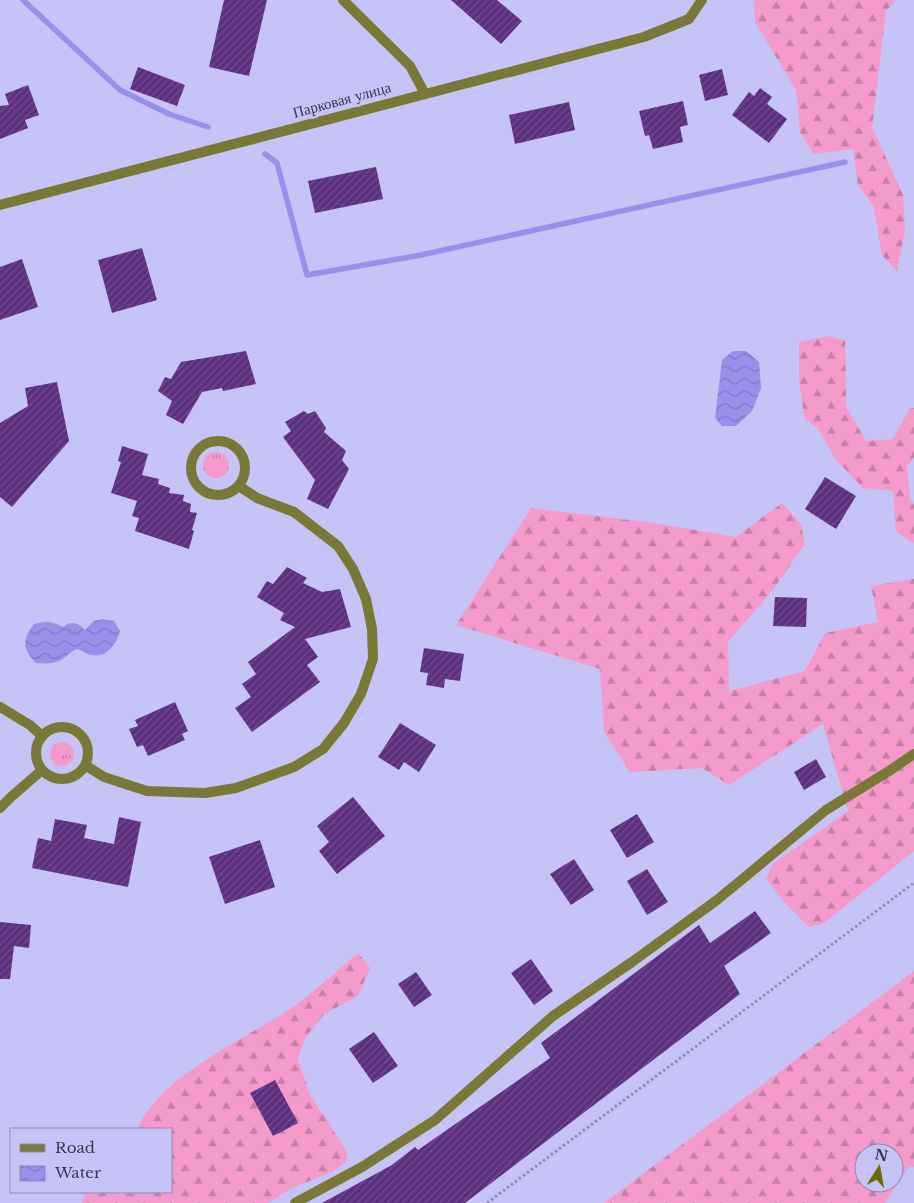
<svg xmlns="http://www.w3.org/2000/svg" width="914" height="1203" font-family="'Libre Baskerville',serif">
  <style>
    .grass { fill: url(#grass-tufts) }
    .forest { fill: url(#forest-firs); fill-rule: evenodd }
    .water { fill: url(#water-waves) }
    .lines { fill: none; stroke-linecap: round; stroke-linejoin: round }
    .stream { stroke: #9990ec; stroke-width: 5.5 }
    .building { fill: url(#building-hatch) }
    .path { stroke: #908db7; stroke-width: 3; stroke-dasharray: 2.5 2.5; stroke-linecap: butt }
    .minor { stroke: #7a7837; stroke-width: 10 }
    .labels { text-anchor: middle; stroke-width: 5; stroke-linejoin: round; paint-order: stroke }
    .street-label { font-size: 15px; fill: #38364f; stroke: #c6c3f6 }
  </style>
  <defs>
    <pattern id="grass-tufts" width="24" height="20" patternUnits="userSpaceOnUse" patternTransform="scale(1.25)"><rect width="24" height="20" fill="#f59bcb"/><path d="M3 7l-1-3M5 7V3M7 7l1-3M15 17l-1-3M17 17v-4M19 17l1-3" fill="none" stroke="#c77fa7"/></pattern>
    <pattern id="forest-firs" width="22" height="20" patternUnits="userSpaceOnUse" patternTransform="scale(1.25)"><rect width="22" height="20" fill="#f59bcb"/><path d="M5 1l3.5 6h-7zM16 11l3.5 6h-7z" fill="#c77fa7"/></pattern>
    <pattern id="water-waves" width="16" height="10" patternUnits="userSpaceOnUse" patternTransform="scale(1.25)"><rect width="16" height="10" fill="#9990ec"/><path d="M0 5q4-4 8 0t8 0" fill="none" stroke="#7e76c2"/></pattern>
    <pattern id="building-hatch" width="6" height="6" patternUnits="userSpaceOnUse" patternTransform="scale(1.25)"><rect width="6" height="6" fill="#5c2f7f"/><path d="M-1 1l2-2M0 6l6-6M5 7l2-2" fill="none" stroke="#714d8e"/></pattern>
  </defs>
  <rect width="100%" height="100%" fill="#c6c3f6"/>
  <!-- grass -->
  <path class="grass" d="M203 465a13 13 0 1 1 26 0a13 13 0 1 1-26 0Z
    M50 754a12 12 0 1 1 24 0a12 12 0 1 1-24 0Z"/>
  <!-- forest -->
  <path class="forest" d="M754,0H896L886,11L872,127L903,195L905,231L897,271L882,255L874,207L858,185L853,149L814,154L800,132L796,90L755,22Z
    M828,336L845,341L846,407L866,441L893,439L910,408H914V457L907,467L910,499L914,505V541L913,543L896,531L893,491L863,488L836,460L820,431L804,417L799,380V342Z
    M782,503L801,524L805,544L772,591L728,642L729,691L805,671L825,633L878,622L871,586L914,579V851L824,923L809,927L785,903L766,878L773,864L848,811L823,724L729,785L702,768L630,772L604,732L600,669L456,625L531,508L653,523L736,537Z
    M358,953L370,968L358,996L324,1014L305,1038L298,1059L310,1095L348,1153L346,1162L332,1172L292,1188L268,1203H82L86,1192H171V1129H137C162,1075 242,1041 290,1009C314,992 336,972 358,953Z
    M914,971V1167H909L885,1203H604ZM864,1153H894V1183H864Z"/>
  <!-- water -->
  <path class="water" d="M733,351H746L759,362L761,388L752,411L736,426H722L715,418L722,360Z
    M103,619L114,621L120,631C116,645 106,660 88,654C85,653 81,650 77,649C71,651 69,655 64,658C55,664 46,664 36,663C22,649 22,640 34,624C45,621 53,621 63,627C72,620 78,623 85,630L94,621Z"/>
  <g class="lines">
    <!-- stream -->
    <path class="stream" d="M23,0L120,90L169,114L208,127
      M265,154L277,163L307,275L421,255L845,162"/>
  </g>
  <!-- building -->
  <path class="building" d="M224,0H267L249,76L209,67Z
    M451,0H497L522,21L501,44Z
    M138,67L185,85L177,106L130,89Z
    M722,69L728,95L705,101L699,75Z
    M28,85L39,115L25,120L28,128L0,139V106L9,105L5,94Z
    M760,88L772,97L767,104L787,119L769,143L732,115L749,92L754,96Z
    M683,101L688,125L680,127L683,142L653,149L649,135L645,136L639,111Z
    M569,102L575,130L515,144L509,115Z
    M376,167L383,199L315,213L308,181Z
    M142,248L157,300L112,313L98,260Z
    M22,259L38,307L0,320V267Z
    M246,351L256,384L223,391L222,388L202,392L183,424L166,415L172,401L158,391L165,377L171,379L181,362Z
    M57,382L69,441L12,507L0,497V423L28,406L25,388Z
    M304,411L308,414L315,411L326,428L324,432L346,451L342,460L349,469L328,509L307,499L315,480L283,437L291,431L285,422Z
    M122,446L148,454L142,475L159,479L158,484L170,488L169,493L184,495L183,501L191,504L190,512L197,513L192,530L194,531L189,549L135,531L139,518L132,516L137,501L111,493L121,462L118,461Z
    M825,477L856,496L836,529L805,509Z
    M287,567L307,578L303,583L322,592L340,589L351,627L305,639L318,657L307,665L320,682L252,732L235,708L251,697L242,684L256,674L248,662L295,627L280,620L284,613L257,597L267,581L273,584Z
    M775,597L807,598L806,627L773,626Z
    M424,648L464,654L460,681L445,679L444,688L426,685L428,673L420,672Z
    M175,702L188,731L182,734L185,740L148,756L143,745L137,747L129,729L138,726L135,720Z
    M400,723L436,745L419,772L404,762L399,770L378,757Z
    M816,759L826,777L804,790L794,772Z
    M353,797L385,836L337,874L319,851L329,842L317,826Z
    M637,814L654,842L627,858L610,830Z
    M119,817L141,822L128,887L32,868L38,838L51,841L55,819L87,825L84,838L114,844Z
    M260,840L275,887L225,904L209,857Z
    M574,859L594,890L571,905L550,874Z
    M647,869L668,902L647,915L627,881Z
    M755,911L771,933L724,966L740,994L465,1203H322L392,1165L415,1147L418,1150L550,1058L541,1043L699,925L710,943Z
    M0,922L31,925L29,948L14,946L10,979H0Z
    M531,959L553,991L534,1005L511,973Z
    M416,972L432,995L414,1007L398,984Z
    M374,1032L398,1066L373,1083L349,1049Z
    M275,1080L298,1123L273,1136L250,1093Z"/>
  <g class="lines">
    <!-- path -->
    <path class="path" d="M487,1203L914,883"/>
    <!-- minor -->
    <path class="minor" d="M343,0L410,66L425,94
      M0,205L644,37L689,19L702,0
      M191 468a27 27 0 1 1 54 0a27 27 0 1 1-54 0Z
      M0,707L30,725L42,736
      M36 753a26 26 0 1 1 52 0a26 26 0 1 1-52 0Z
      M85,765L104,777L147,791L205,793L236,788L294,767L323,749L344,723L361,694L373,659L372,629L366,599L353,569L338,546L294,512L257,498L239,486
      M0,808L11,797L42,770
      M295,1203L362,1167L435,1120L553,1016L632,962L717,900L826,810L889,771L914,754"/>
  </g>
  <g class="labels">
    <!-- street labels -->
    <g class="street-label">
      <text transform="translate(342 100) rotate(-15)" y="5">Парковая улица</text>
    </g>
  </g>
  <!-- legend -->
  <rect x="10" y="1128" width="162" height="65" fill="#c6c3f6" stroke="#8d8bb3"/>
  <rect x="20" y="1144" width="25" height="8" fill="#7a7837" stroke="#8d8bb3"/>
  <text x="55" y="1153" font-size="15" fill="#38364f">Road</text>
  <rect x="20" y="1166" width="25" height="15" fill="url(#water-waves)" stroke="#8d8bb3"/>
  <text x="55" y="1178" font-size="15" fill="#38364f">Water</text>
  <!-- north arrow -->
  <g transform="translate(879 1168) rotate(11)"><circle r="24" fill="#c6c3f6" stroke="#8d8bb3"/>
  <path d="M0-4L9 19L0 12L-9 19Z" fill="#6d6903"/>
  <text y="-8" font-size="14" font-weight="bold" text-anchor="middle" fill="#38364f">N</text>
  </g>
</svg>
